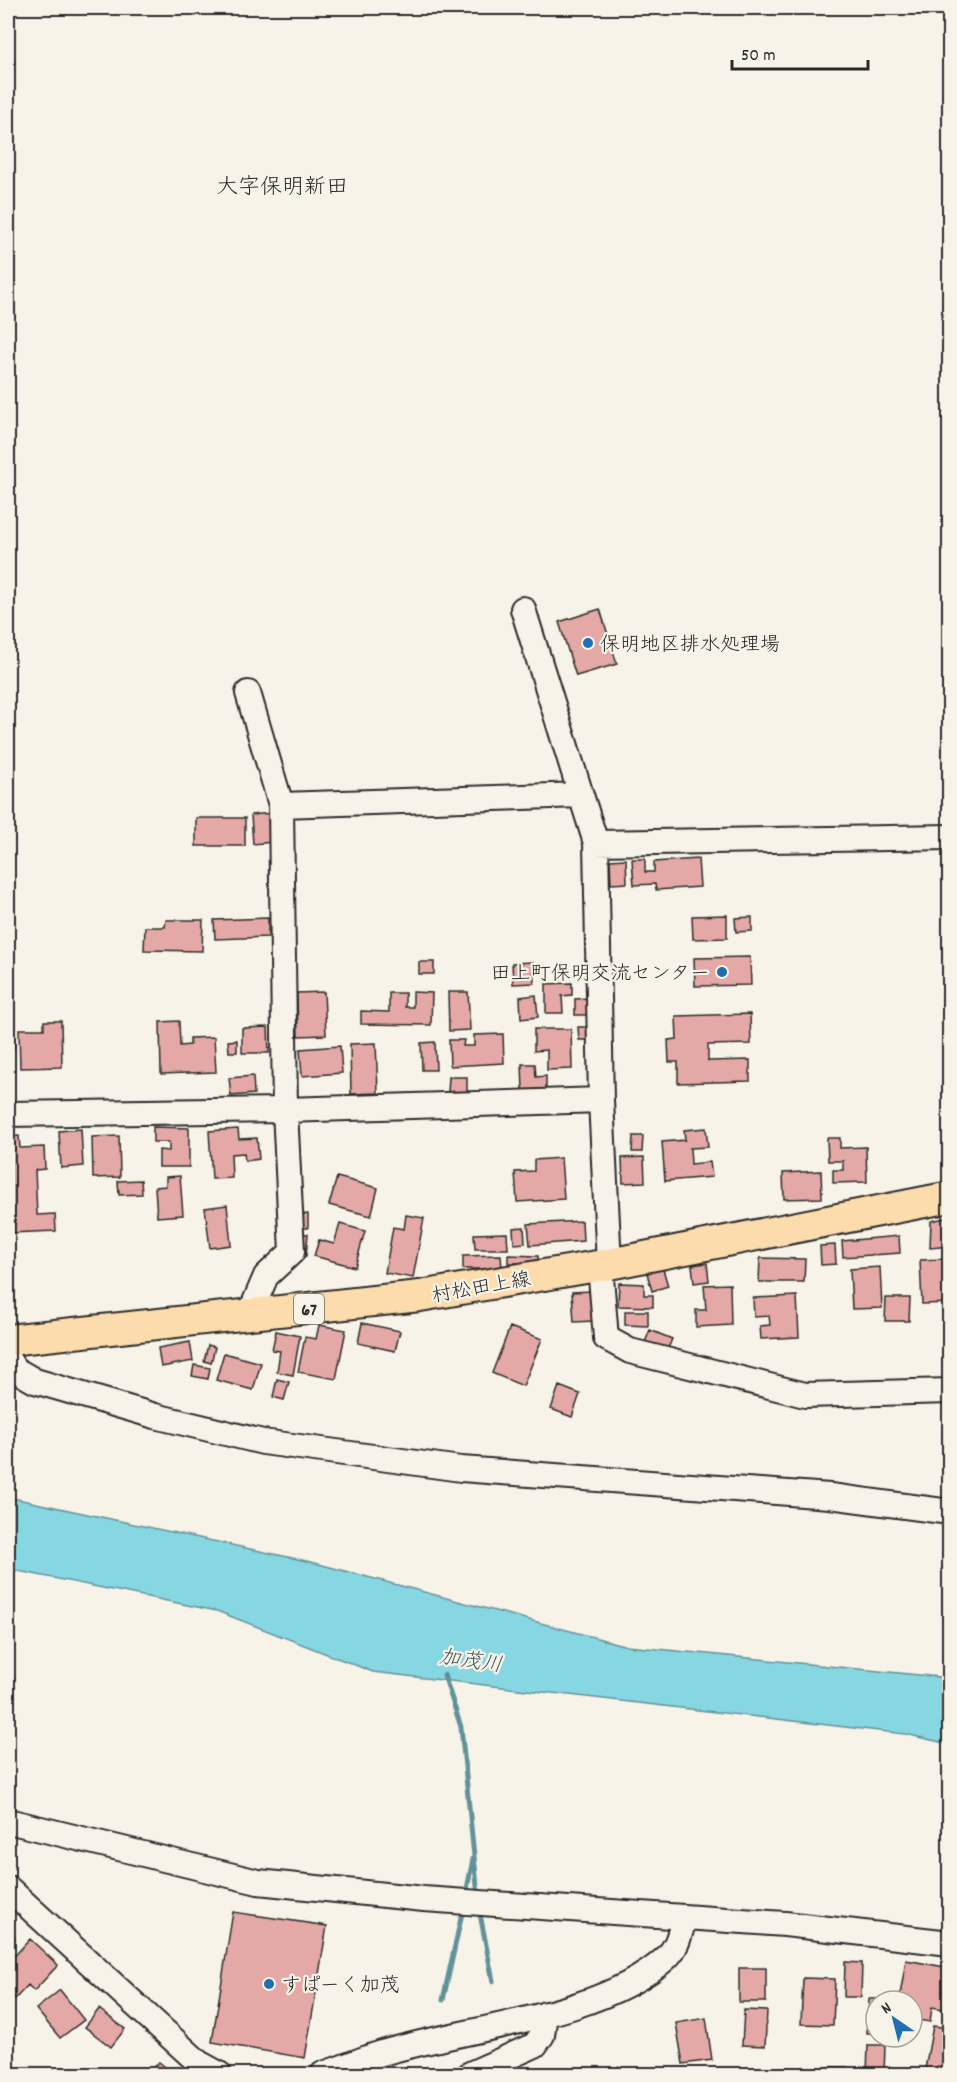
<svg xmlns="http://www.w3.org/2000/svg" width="957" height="2082" font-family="Dekko,'Klee One',sans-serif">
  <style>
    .water { fill: #87d7e3; stroke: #629299; stroke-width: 1.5 }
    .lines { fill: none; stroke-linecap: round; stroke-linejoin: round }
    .stream { stroke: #629299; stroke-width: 5 }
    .building { fill: #e4a9a6; stroke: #2b2b2b; stroke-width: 1.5 }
    .minor-casing { stroke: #2b2b2b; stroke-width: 28 }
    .major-casing { stroke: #2b2b2b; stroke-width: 34 }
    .minor { stroke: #f7f3e8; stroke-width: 24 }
    .major { stroke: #fcdcac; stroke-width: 30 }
    .poi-dot { fill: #1f6fb2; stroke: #f7f3e8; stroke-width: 2 }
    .labels { text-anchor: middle; stroke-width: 4.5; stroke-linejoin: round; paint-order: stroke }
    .shield { fill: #f7f3e8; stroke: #686764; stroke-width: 1.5 }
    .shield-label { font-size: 18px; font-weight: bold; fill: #2b2b2b }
    .poi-label { font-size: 20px; fill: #2b2b2b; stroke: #f7f3e8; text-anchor: start }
    .street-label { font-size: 20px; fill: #2b2b2b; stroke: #f7f3e8 }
    .water-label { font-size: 21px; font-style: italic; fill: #425659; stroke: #f7f3e8 }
    .quarter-label { font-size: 22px; fill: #2b2b2b; stroke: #f7f3e8 }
  </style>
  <rect width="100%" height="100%" fill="#f7f3e8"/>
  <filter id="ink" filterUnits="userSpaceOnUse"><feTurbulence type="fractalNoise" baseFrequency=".0167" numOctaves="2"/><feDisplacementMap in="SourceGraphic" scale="12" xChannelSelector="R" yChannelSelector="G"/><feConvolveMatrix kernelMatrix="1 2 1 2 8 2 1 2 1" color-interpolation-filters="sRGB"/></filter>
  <g filter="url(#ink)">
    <!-- water -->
    <path class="water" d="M8,1497L311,1562L627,1646L949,1678V1744L905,1734L373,1672L217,1611L8,1569Z"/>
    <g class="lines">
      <!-- stream -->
      <path class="stream" d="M444,1675L461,1727L478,1896
        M466,1894L473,1859
        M479,1909L493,1981
        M443,2000L463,1909"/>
    </g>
    <!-- building -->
    <path class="building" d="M600,609L617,664L576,676L559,622Z
      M272,813L273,842L253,844L251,815Z
      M196,818H245V846H196Z
      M626,859L627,883L611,884L610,860Z
      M632,859H645V872H654V862L698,859L700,887L656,890L655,884L634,885Z
      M727,915V938L693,939L692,916Z
      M752,917V931L736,932L735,918Z
      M268,918V937L215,939L214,920Z
      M166,920H203L202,951L144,950L145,927H165Z
      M750,957L751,985L695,986L694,958Z
      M419,962H434V974H419Z
      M533,962L534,983L513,984L512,963Z
      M572,983V995L562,996L563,1013H546V984Z
      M324,992L326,1035L298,1036L297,993Z
      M413,992L432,993L431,1025L361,1024V1011L389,1012V993H405V1007H413Z
      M448,992H468L470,1030L449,1031Z
      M536,995L538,1017L521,1019L520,997Z
      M589,998L590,1015H575V999Z
      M750,1014L751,1044L708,1045V1061L750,1060V1081L678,1083V1062H669L668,1040L677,1039L676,1016Z
      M44,1021H61L62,1067L20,1068L19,1029H44Z
      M179,1021L180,1046L190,1045V1038L214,1037L216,1072L161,1074L160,1022Z
      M13,1024L14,1049H8V1025Z
      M268,1027L269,1053H242V1028Z
      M578,1027H590V1040H579Z
      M534,1029H571L572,1069L547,1070V1050L534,1051Z
      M503,1034L504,1063L450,1066L449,1040H464L463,1046H474V1035Z
      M237,1040V1052H229L228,1041Z
      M435,1042L436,1070H422L421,1043Z
      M376,1043L378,1093L351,1094L350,1044Z
      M340,1046L342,1073L302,1076L300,1049Z
      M522,1064H535L536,1077L546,1076V1089L523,1090Z
      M253,1076L254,1094L231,1096L229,1078Z
      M449,1077H467V1093H448Z
      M153,1127L189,1128V1167H159V1150L169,1151V1142H153Z
      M706,1128L708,1147L690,1148L691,1164L710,1162L712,1177L665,1181L662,1142L685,1140L684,1130Z
      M81,1129L83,1166L61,1168L59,1131Z
      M238,1129L239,1139L257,1138L259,1159L245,1161L244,1153L231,1154L232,1178L212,1179L209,1131Z
      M19,1136L20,1148L44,1147L45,1169L35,1170L37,1215L55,1214L56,1231L9,1233L8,1137Z
      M119,1136L120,1177L93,1178L92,1137Z
      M633,1136H643L642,1152H632Z
      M827,1138H840V1148L866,1147L867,1182L833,1183V1170H843V1161H828Z
      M644,1157L645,1182L623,1183L622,1158Z
      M561,1158L564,1199L517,1202L515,1172L534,1171V1160Z
      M821,1171L822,1198L784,1199L783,1173Z
      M180,1176L183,1215L157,1217L155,1187L166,1186V1177Z
      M337,1177L378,1188L371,1216L329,1205Z
      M141,1180L142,1194L119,1195L118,1181Z
      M227,1205L231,1245L210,1248L205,1208Z
      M308,1214V1228H298V1215Z
      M406,1215L424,1218L413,1278L385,1273L393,1227L404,1229Z
      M950,1217V1246L930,1248L931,1221Z
      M582,1221L583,1241L530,1245L528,1224Z
      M340,1224L365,1231L355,1267L314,1256L319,1240L334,1244Z
      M524,1227L525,1243L514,1244L513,1228Z
      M298,1233L308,1234L306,1256L296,1255Z
      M507,1233L508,1249H475L474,1234Z
      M899,1236L900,1253L843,1257L842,1241Z
      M835,1245L836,1264L821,1265L820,1246Z
      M501,1255L502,1269H463V1256Z
      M508,1255L538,1256V1263H508Z
      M760,1258L805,1259L804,1282H759Z
      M948,1259L950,1303L922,1304L920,1260Z
      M707,1263L709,1281L694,1283L692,1265Z
      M880,1267L882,1308L852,1309L850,1269Z
      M663,1269L668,1286L652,1291L647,1273Z
      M619,1283L644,1284V1295H653V1307L618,1306Z
      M730,1284L731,1325L696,1327V1310H706L704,1285Z
      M592,1291L594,1321L574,1322L572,1292Z
      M797,1296L799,1337L761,1339L760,1326L770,1325L769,1316L754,1317L753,1298Z
      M886,1298H910L909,1321H885Z
      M625,1311H648V1326L625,1325Z
      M362,1323L400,1331L395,1351L358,1343Z
      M319,1325L346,1330L336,1379L298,1372L305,1337L316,1339Z
      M510,1327L542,1339L523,1386L492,1373Z
      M650,1330L672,1339L667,1351L645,1342Z
      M276,1331L300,1336L293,1375L277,1372L280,1351L272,1350Z
      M190,1342L193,1361L161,1367L158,1348Z
      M208,1345L215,1347L211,1363L204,1361Z
      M224,1353L261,1363L253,1390L216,1380Z
      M194,1365L210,1368L208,1379L192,1376Z
      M277,1379L289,1382L284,1400L273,1397Z
      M559,1386L580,1394L572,1417L551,1409Z
      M233,1912L327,1926L305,2058L212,2042Z
      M8,1931L15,1938L8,1947Z
      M30,1939L58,1965L34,1991L28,1985L15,1999L8,1992V1963Z
      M906,1960L950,1968V2020L949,2010L932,2007L930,2022L912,2019V2001H899Z
      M845,1962L862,1963L861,1997H844Z
      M739,1968H766V2002H739Z
      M803,1978L835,1979L833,2025L801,2024Z
      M60,1990L84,2020L60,2038L36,2009Z
      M869,1999H886L876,2001V2033H867Z
      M99,2009L125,2029L111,2047L85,2027Z
      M744,2010L767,2011L765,2046L742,2045Z
      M706,2018L712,2060L683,2064L676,2023Z
      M933,2026L950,2028V2074H924Z
      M868,2045H885L884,2074H867Z
      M159,2062L174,2074H148Z
      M828,2067H847L846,2074H828Z"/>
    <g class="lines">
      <!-- minor casing -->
      <g class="minor-casing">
        <path id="minor" d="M523,609L596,843L601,1100L609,1264
          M248,693L281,805L285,1110L292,1252L266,1276L249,1316
          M281,805L581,795
          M596,843L950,837
          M8,1114L285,1110L601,1100
          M600,1265L606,1338L630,1351L805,1395L950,1391
          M8,1359L14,1369L35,1381L155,1416L263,1442L461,1469L830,1496L950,1512
          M8,1821L258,1882L424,1899L785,1924L950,1943
          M8,1888L199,2063L219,2074
          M323,2074C342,2068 360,2060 379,2054C462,2028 601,2018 666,1958C678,1947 680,1933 684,1918
          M470,2074L535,2045L542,2035L545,2014"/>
      </g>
      <!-- major casing -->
      <g class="major-casing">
        <path id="major" d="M8,1340L420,1296L609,1264L950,1197"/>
      </g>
      <!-- minor -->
      <use href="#minor" class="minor"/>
      <!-- major -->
      <use href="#major" class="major"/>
    </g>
  </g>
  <!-- markers -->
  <g class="poi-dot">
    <circle cx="588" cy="643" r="6"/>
    <circle cx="722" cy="972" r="6"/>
    <circle cx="269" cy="1984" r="6"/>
  </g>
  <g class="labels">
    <!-- shield labels -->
    <rect class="shield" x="294" y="1294" width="30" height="30" rx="4.5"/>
    <g class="shield-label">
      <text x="309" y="1315">67</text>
    </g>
    <!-- poi labels -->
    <g class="poi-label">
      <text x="600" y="650">保明地区排水処理場</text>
      <text x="710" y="979" text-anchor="end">田上町保明交流センター</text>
      <text x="281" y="1991">すぱーく加茂</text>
    </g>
    <!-- street labels -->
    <g class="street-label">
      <text transform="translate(481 1286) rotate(-10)" y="7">村松田上線</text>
    </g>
    <!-- water labels -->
    <g class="water-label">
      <text transform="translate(471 1660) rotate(8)" y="7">加茂川</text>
    </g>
    <!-- quarter labels -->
    <g class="quarter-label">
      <text x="282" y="193">大字保明新田</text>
    </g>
  </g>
  <!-- margin -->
  <rect width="957" height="2082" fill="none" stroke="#f7f3e8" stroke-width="30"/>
  <rect x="15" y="15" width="927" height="2052" fill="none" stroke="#2b2b2b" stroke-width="2" filter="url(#ink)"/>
  <!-- north arrow -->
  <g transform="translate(894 2019) rotate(325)"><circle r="28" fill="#f7f3e8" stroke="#a5a39c" stroke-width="1.5"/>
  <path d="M0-4.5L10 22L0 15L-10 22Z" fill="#1f6fb2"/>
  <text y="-9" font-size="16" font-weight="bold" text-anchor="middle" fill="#2b2b2b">N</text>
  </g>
  <!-- scale -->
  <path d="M732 60v9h136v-9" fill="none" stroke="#2b2b2b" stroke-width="3"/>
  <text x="741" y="60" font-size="18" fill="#2b2b2b" stroke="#f7f3e8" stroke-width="4.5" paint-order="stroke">50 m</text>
</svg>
